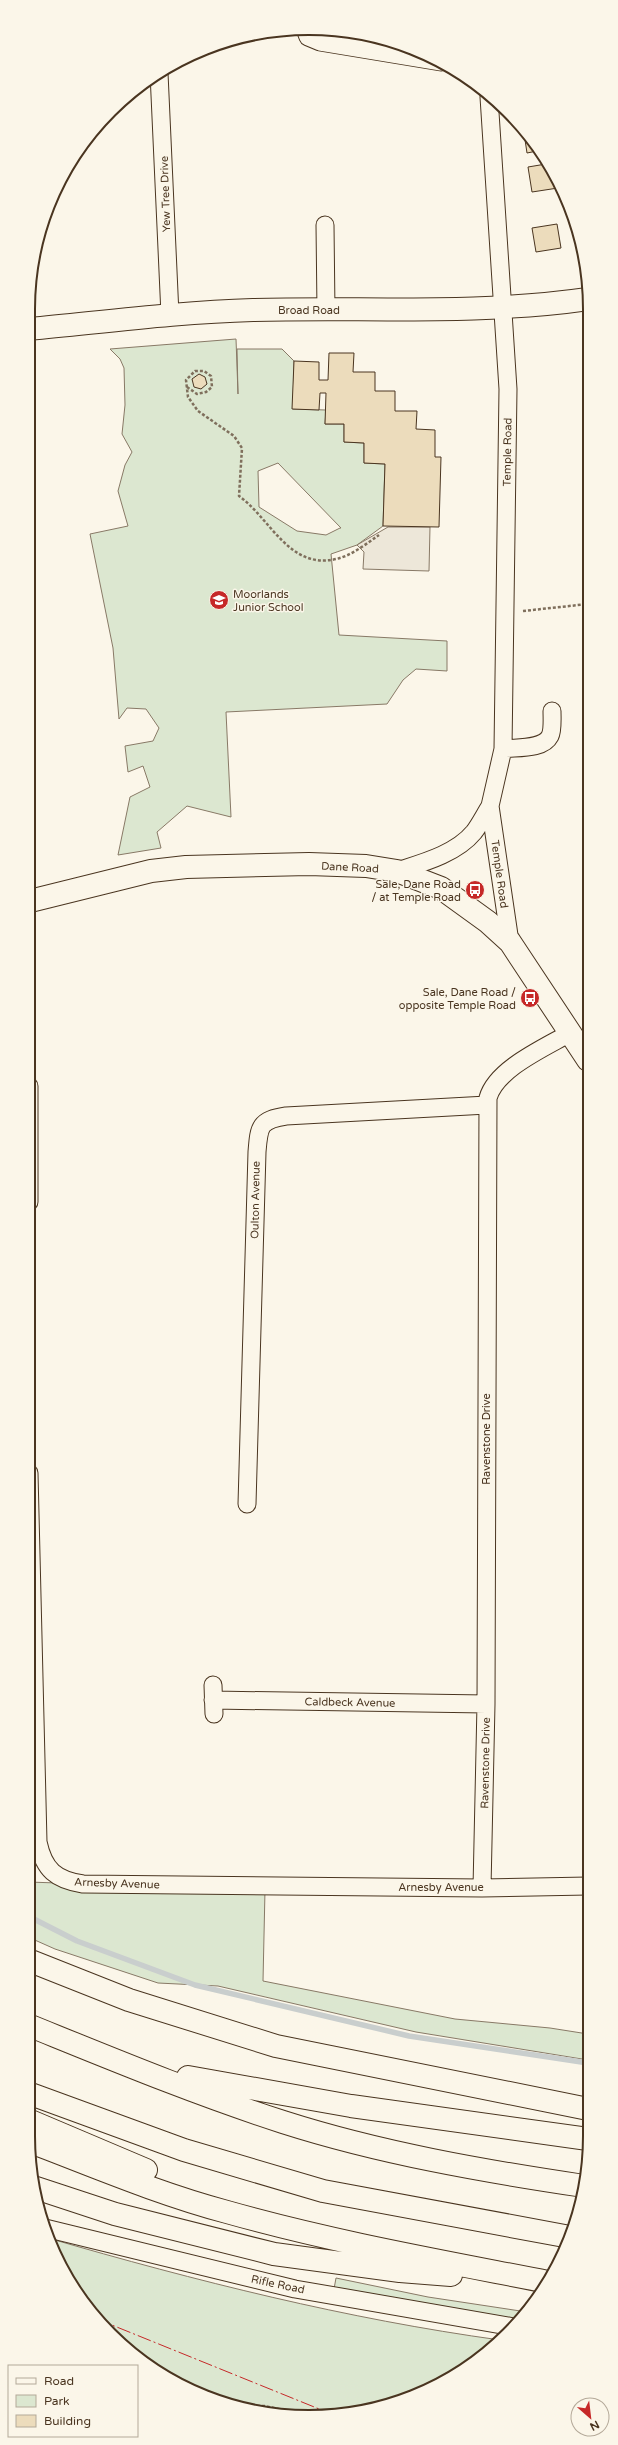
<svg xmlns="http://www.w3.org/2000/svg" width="618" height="2445" font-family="'Varela Round',sans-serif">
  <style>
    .green { fill: #dce7d0; stroke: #887966; fill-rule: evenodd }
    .parking { fill: #ede7d9; stroke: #887966 }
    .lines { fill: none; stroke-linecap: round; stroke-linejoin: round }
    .stream { stroke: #c9cecd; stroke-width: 5.5 }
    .building { fill: #ecdcbc; stroke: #4a3520 }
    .street-casing { stroke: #4a3520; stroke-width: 19 }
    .secondary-casing { stroke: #4a3520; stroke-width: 24 }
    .highway-casing { stroke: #4a3520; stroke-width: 24 }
    .path { stroke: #7f6f5c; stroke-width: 2.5; stroke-dasharray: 3 2; stroke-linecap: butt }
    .street { stroke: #fbf6e9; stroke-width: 17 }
    .secondary { stroke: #fbf6e9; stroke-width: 22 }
    .highway { stroke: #fbf6e9; stroke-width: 22 }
    .power { stroke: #c62828; stroke-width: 1; stroke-dasharray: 14 3 2 3; stroke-linecap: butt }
    .labels { text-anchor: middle; stroke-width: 3; stroke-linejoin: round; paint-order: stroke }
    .street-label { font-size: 11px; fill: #4a3520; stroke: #fbf6e9 }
    .poi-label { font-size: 11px; fill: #4a3520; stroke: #fbf6e9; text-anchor: end }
    .rim { fill: none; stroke: #4a3520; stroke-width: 2 }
  </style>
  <rect width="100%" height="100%" fill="#fbf6e9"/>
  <!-- green -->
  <path class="green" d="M236,339L238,394L237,349H282L294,361L293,409L326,410L325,424H344V442L364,443V463L385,464L383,526L357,545L331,554L339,635L447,641V671L416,669L403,680L387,704L226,712L231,817L187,806L157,832L161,848L118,855L130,797L150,787L143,766L128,772L125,746L153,741L159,728L146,709L127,708L119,719L113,648L90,534L128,526L118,491L125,465L132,452L122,434L125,405L124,368L120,359L110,349ZM278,463L341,528H340L326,535L297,531L259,507L258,471Z
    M28,1882L265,1890L263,1981L455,2019L550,2028L588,2034V2060L416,2032L218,1986L158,1983L55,1949L28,1937Z
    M48,2238C196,2281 347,2319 500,2340L480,2359L399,2402L345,2415L290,2416L236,2407L185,2388L138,2359L98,2321Z
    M336,2278L428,2297L527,2312L521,2320L334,2289Z"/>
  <!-- parking -->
  <path class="parking" d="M388,527H430L429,571L363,569L364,552L357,545Z"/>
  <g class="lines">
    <!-- stream -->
    <path class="stream" d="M28,1916L77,1941L195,1985L409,2036L588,2063"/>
  </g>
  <!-- building -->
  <path class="building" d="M524,133L537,151L527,153Z
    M546,164L556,178L558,188L532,192L528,167Z
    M572,220L579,244L576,245Z
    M557,224L561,248L536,252L532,228Z
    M329,353H354L353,372H375V391H395V411H417L416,429L435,430V457H441L439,527L383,526L385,464L364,463V443L344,442V424H325L326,393H320L319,410L292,409L294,361L319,362V380H328Z
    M199,374L205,377L207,384L201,389L194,387L192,379Z"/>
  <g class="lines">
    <!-- street casing -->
    <g class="street-casing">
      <path id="street" d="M305,29L308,37L320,42L441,62
        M159,73L170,315
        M489,97L508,389L503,749L490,806L510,942
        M325,225L326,311
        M503,749C516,747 543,750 550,736C553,730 552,718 552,711
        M397,871C422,863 456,854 474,832C480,824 485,814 490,806
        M29,1202V1086
        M29,1473L38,1842C44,1870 56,1880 83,1884L482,1888L588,1886
        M247,1504L257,1152C259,1127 259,1120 286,1116L487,1105
        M213,1685L214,1714
        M213,1700L486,1704
        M482,1888L486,1704L488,1098C496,1069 544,1048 570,1033
        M45,2228L295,2289L514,2327"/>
    </g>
    <!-- secondary casing -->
    <g class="secondary-casing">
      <path id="secondary" d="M30,329C104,322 179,312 253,310C365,307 477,315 588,299
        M30,901L151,871L186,867L309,864L366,866L397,871L441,888L488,922L510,942L588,1060"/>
    </g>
    <!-- highway casing -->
    <g class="highway-casing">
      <path id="highway" d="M28,1960L129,2000L276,2046L588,2109
        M28,2025C112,2059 196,2094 283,2122C380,2153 483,2171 584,2186
        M188,2077L351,2106L588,2139
        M28,2093L184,2150L323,2191L570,2237
        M28,2120L146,2170
        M28,2141C94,2166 159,2194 227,2212C333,2242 441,2261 548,2282
        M33,2187L115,2214L274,2254L400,2271L451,2275"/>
    </g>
    <!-- path -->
    <path class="path" d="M187,387L197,394L206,392L212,387L211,376L204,371H195L186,380L188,397L198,411L234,436L242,448L239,496C271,519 289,570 336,559C351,556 366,544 379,535
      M523,611L588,604
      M232,2406H265L309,2416"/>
    <!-- street -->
    <use href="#street" class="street"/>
    <!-- secondary -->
    <use href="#secondary" class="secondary"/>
    <!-- highway -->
    <use href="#highway" class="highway"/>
    <!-- power -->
    <path class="power" d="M97,2319L334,2415"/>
  </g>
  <!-- icons -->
  <defs>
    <g id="school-disc" transform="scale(1)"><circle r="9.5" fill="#c62828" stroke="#fbf6e9"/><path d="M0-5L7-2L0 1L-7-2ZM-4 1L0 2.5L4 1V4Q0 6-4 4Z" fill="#fff"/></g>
    <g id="bus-disc" transform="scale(1)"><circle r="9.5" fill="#c62828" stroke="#fbf6e9"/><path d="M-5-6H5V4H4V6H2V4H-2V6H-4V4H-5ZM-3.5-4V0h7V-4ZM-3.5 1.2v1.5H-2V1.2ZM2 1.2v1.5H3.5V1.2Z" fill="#fff"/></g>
  </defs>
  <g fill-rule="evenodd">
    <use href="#school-disc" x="219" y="600"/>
    <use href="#bus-disc" x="475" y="890"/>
    <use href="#bus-disc" x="530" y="998"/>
  </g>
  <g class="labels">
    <!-- street labels -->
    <g class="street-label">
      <text transform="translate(165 194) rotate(-92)" y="4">Yew Tree Drive</text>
      <text x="309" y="314">Broad Road</text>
      <text transform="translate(507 452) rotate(-89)" y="4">Temple Road</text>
      <text transform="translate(350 867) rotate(3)" y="4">Dane Road</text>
      <text transform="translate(500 874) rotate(82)" y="4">Temple Road</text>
      <text transform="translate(255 1200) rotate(-89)" y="4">Oulton Avenue</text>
      <text transform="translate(486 1439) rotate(-90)" y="4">Ravenstone Drive</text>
      <text transform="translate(350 1702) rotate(1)" y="4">Caldbeck Avenue</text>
      <text transform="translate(485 1763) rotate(-89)" y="4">Ravenstone Drive</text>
      <text transform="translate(117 1883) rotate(2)" y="4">Arnesby Avenue</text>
      <text x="441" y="1891">Arnesby Avenue</text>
      <text transform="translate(278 2284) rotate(12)" y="4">Rifle Road</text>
    </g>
    <!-- poi labels -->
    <g class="poi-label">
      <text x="233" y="598" text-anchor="start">Moorlands<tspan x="233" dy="13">Junior School</tspan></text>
      <text x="461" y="888">Sale, Dane Road<tspan x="461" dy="13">/ at Temple Road</tspan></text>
      <text x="516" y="996">Sale, Dane Road /<tspan x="516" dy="13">opposite Temple Road</tspan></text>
    </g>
  </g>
  <!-- crop -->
  <path d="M0 0H618V2445H0ZM309 35H309A274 274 0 0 1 583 309V2136A274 274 0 0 1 309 2410H309A274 274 0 0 1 35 2136V309A274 274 0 0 1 309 35Z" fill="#fbf6e9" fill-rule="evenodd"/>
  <path class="rim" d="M309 35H309A274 274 0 0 1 583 309V2136A274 274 0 0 1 309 2410H309A274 274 0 0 1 35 2136V309A274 274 0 0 1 309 35Z"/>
  <!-- legend -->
  <rect x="8" y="2365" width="130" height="72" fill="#fbf6e9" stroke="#b4a999"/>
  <rect x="16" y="2378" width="20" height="6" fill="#fbf6e9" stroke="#b4a999"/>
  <text x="44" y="2385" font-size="12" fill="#4a3520">Road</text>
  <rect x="16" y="2395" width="20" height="12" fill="#dce7d0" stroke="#b4a999"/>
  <text x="44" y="2405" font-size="12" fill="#4a3520">Park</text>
  <rect x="16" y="2415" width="20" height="12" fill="#ecdcbc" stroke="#b4a999"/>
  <text x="44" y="2425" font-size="12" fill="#4a3520">Building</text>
  <!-- north arrow -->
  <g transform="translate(590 2417) rotate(152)"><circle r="19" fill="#fbf6e9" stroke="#b4a999"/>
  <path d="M0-3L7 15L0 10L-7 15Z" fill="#c62828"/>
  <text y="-6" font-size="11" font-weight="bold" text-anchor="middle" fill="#4a3520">N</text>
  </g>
</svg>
